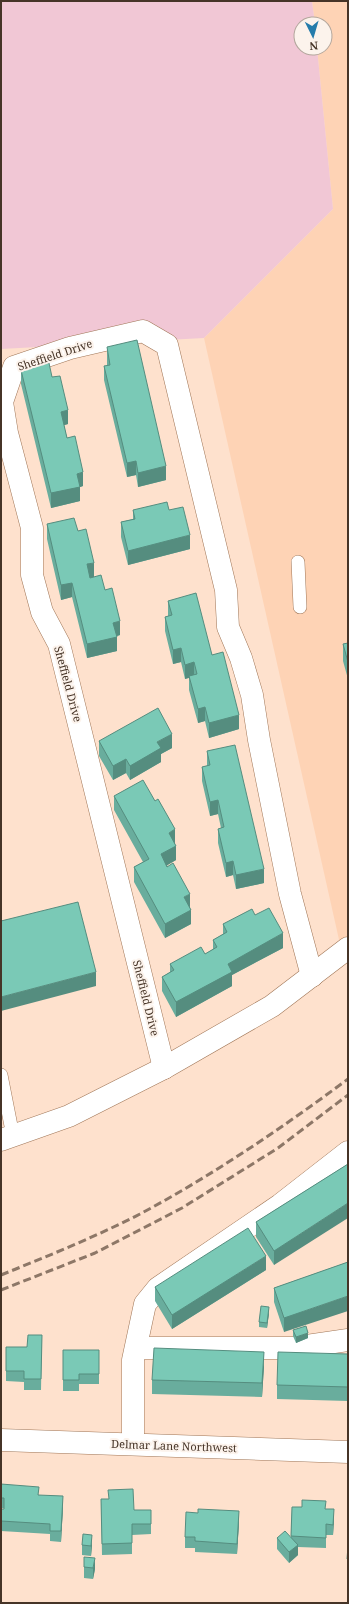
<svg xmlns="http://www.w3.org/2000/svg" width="349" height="1604" font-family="'Noto Serif',serif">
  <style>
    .built { fill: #fed3b5 }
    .green { fill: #f1c7d5 }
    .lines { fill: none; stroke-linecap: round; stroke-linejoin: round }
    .service-casing { stroke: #a07657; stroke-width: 14 }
    .minor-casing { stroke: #a07657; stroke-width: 23 }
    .tertiary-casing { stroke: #a07657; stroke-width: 23 }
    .secondary-casing { stroke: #a07657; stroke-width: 23 }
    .service { stroke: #fff; stroke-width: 13 }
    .minor { stroke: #fff; stroke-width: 22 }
    .tertiary { stroke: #fff; stroke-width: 22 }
    .secondary { stroke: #fff; stroke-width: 22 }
    .rail { stroke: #8d7767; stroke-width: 3; stroke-dasharray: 8 4; stroke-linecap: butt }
    .wall { fill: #69ad9d }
    .shaded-wall { fill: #558d7f }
    .building { fill: #7ac9b6; stroke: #558d7f }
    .labels { text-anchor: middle; stroke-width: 4; stroke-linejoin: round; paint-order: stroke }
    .street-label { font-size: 11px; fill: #463427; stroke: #fcf3ec }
  </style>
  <rect width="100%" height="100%" fill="#fee1cd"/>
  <!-- built -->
  <path class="built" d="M312,1H348V949L342,953L204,338L333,209L317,48H325V24H315Z"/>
  <!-- green -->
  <path class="green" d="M1,1H312L315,24H301V48H317L333,209L204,338L1,349Z"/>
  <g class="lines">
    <!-- service casing -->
    <g class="service-casing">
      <path id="service" d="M298,562L300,607
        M1,1075L13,1136"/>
    </g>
    <!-- minor casing -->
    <g class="minor-casing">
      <path id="minor" d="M164,1068L59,644L42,612L32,575V528L7,433L2,402L14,367L70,348L143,331L167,345L226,590L228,627L241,658L252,695L259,740L290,894L312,976
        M136,1348H293L348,1340
        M133,1444V1360L145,1304L158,1288L280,1205L348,1152"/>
    </g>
    <!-- tertiary casing -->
    <g class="tertiary-casing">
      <path id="tertiary" d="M1,1440L348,1452"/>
    </g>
    <!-- secondary casing -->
    <g class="secondary-casing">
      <path id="secondary" d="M1,1140L69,1116L164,1068L272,1006L348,948"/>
    </g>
    <!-- service -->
    <use href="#service" class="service"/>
    <!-- minor -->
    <use href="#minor" class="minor"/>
    <!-- tertiary -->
    <use href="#tertiary" class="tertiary"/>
    <!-- secondary -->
    <use href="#secondary" class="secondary"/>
    <!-- rail -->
    <path class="rail" d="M1,1275C48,1256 95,1237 140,1214C213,1175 282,1128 348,1079
      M1,1290L95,1253L182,1208L278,1148L348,1095"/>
  </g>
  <!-- wall -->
  <path class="wall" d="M107,347L166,480L138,487L136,475L127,477L104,380V366H107Z
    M21,370L52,377L68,424L64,425L67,438L83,486L80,487V501L51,508L21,384Z
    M133,510H169L190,549L128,565L121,537V522L133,519Z
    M47,524L78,531L94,577L105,590L120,635L117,636V651L87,658L72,597L61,600L47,539Z
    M168,601L212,655L239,729L209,738L205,721L198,723L189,690V678L185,679L181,662L173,664L165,631V617L168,616Z
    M348,643V679L343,661V644Z
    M99,741L172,748L161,754V762L130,780L126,773L113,780L99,756Z
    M207,751L264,883L236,889L233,875L226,877L218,843V829L221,828L218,814L210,816L202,781V767L207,766Z
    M114,796L175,843V844L176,860L167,865L190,908L191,924L165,938L134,882V867L143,862L114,810Z
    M255,915L283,948L232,975V986L176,1017L162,991V977L170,972V964L205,954L213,949V940L223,934V924Z
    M348,1164L274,1265L256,1237V1222Z
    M348,1262L284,1332L274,1302V1288Z
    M266,1270L172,1329L155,1301V1287Z
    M269,1313L267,1328L259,1327V1322Z
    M293,1330L308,1338L296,1343L293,1336Z
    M42,1335L41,1390H24V1382L6,1381V1347H27Z
    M63,1350H99V1384H79V1391H63Z
    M348,1354V1401L277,1399V1385Z
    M264,1366L262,1397L152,1394V1380Z
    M1,1484L39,1495L63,1507L61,1542L50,1541V1534L1,1531V1509H4V1508H1Z
    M101,1499L134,1510H151V1534L132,1535V1554L102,1555Z
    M292,1507L326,1509L334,1520L333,1535H326V1548L298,1547V1555L289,1563L277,1549V1538L291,1537Z
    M239,1522L237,1554L195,1552V1548H185V1537Z
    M82,1545H92L91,1556L82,1555Z
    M348,1546V1569H347V1559Z
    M84,1557L95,1569L93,1579L84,1578Z"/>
  <!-- shaded-wall -->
  <path class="shaded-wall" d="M68,410V424L61,426V412Z
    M136,461V475L127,477V463Z
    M166,466V480L138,487V473Z
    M83,472V486L80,487V501L51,508V493L77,474Z
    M190,535V549L128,565V551Z
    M94,563V577L87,578V564Z
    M72,583V597L61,600V585Z
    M120,621V635L113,637V623Z
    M117,637V651L87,658V644Z
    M181,648V662L173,664V650Z
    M194,662V676L185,679V665Z
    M205,707V721L198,723V709Z
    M239,715V729L209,738V723Z
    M172,734V748L161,754V762L130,780V766L157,742Z
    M126,759V773L113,780V766Z
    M218,800V814L210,816V802Z
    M175,829V843L169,847V833Z
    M176,846V860L161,869V854Z
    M233,861V875L226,877V863Z
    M264,869V883L236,889V875Z
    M190,894V908L184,911V897Z
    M191,910V924L165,938V924Z
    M283,933V948L232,975V986L176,1017V1002L228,964Z
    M96,972V986L1,1011V997Z
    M348,1203V1218L274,1265V1251Z
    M266,1256V1270L172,1329V1315Z
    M348,1296V1311L284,1332V1318Z
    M269,1307V1313L267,1328V1323Z
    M308,1333V1338L296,1343V1337Z
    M264,1352V1366L262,1397V1383Z
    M63,1496V1507L61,1542V1531Z
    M334,1509V1520L333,1535V1525Z
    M239,1511V1522L237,1554V1544Z
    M92,1535V1545L91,1556V1546Z
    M298,1545V1555L289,1563V1552Z
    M95,1558V1569L93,1579V1568Z"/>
  <!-- building -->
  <path class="building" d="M137,340L166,466L138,473L136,461L127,463L104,366L110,365L107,347Z
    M49,363L52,377L60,376L68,410L61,412L67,438L75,436L83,472L77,474L80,487L51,493L21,370Z
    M167,502L169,510L183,507L190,535L128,551L121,522L135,519L133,510Z
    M74,518L78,531L86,529L94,563L87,564L90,578L101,575L105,590L112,588L120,621L113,623L117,637L87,644L72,583L61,585L47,524Z
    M196,593L212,655L223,652L239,715L209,723L205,707L198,709L189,676L197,674L194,662L185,665L181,648L173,650L165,617L172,615L168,601Z
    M348,643V662L343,644Z
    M158,708L172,734L157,742L161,748L130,766L126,759L113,766L99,741Z
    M235,745L264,869L236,875L233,861L226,863L218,829L224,827L218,800L210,802L202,767L210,765L207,751Z
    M143,780L155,801L158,799L175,829L169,833L176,846L161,854L167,867L173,863L190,894L184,897L191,910L165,924L134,867L149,859L114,796Z
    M78,902L96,972L1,997V921Z
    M269,908L283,933L228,964L232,972L176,1002L162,977L174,970L170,964L201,947L205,954L217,947L213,940L227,932L223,924L252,909L255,915Z
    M348,1164V1203L274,1251L256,1222Z
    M248,1228L266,1256L172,1315L155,1287Z
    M348,1262V1296L284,1318L274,1288Z
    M261,1306L269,1307L267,1323L259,1322Z
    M306,1326L308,1333L296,1337L293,1330Z
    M28,1335H42L41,1379H24V1371H6V1347H27Z
    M154,1348L264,1352L262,1383L152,1380Z
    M63,1350H99V1374H79V1380H63Z
    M278,1352L348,1354V1387L277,1385Z
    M1,1484L39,1487L38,1495L63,1496L61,1531H50V1524L1,1521V1509H4V1498H1Z
    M133,1489L134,1510H151V1524H132V1543L102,1544L101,1499H109L108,1490Z
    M302,1500L326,1501L325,1509H334L333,1525L326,1524V1538L291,1536L292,1507H302Z
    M198,1509L239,1511L237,1544L195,1541V1537H185L186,1512L198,1513Z
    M285,1531L298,1545L289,1552L277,1538Z
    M83,1534L92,1535L91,1546L82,1545Z
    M348,1546V1559H347Z
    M84,1557L95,1558L93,1568L84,1567Z"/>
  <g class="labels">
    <!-- street labels -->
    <g class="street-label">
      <text transform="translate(55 355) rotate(-18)" y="4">Sheffield Drive</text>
      <text transform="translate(68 684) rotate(75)" y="4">Sheffield Drive</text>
      <text transform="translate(146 998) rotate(76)" y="4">Sheffield Drive</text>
      <text transform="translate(174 1446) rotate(2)" y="4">Delmar Lane Northwest</text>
    </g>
  </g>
  <!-- border -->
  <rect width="349" height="1604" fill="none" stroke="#463427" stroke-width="4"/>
  <!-- north arrow -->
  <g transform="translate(313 36) rotate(175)"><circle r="19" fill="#fcf3ec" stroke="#b3a79d"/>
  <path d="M0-3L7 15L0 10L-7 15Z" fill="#257cab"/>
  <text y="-6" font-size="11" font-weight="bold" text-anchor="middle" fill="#463427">N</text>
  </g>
</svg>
